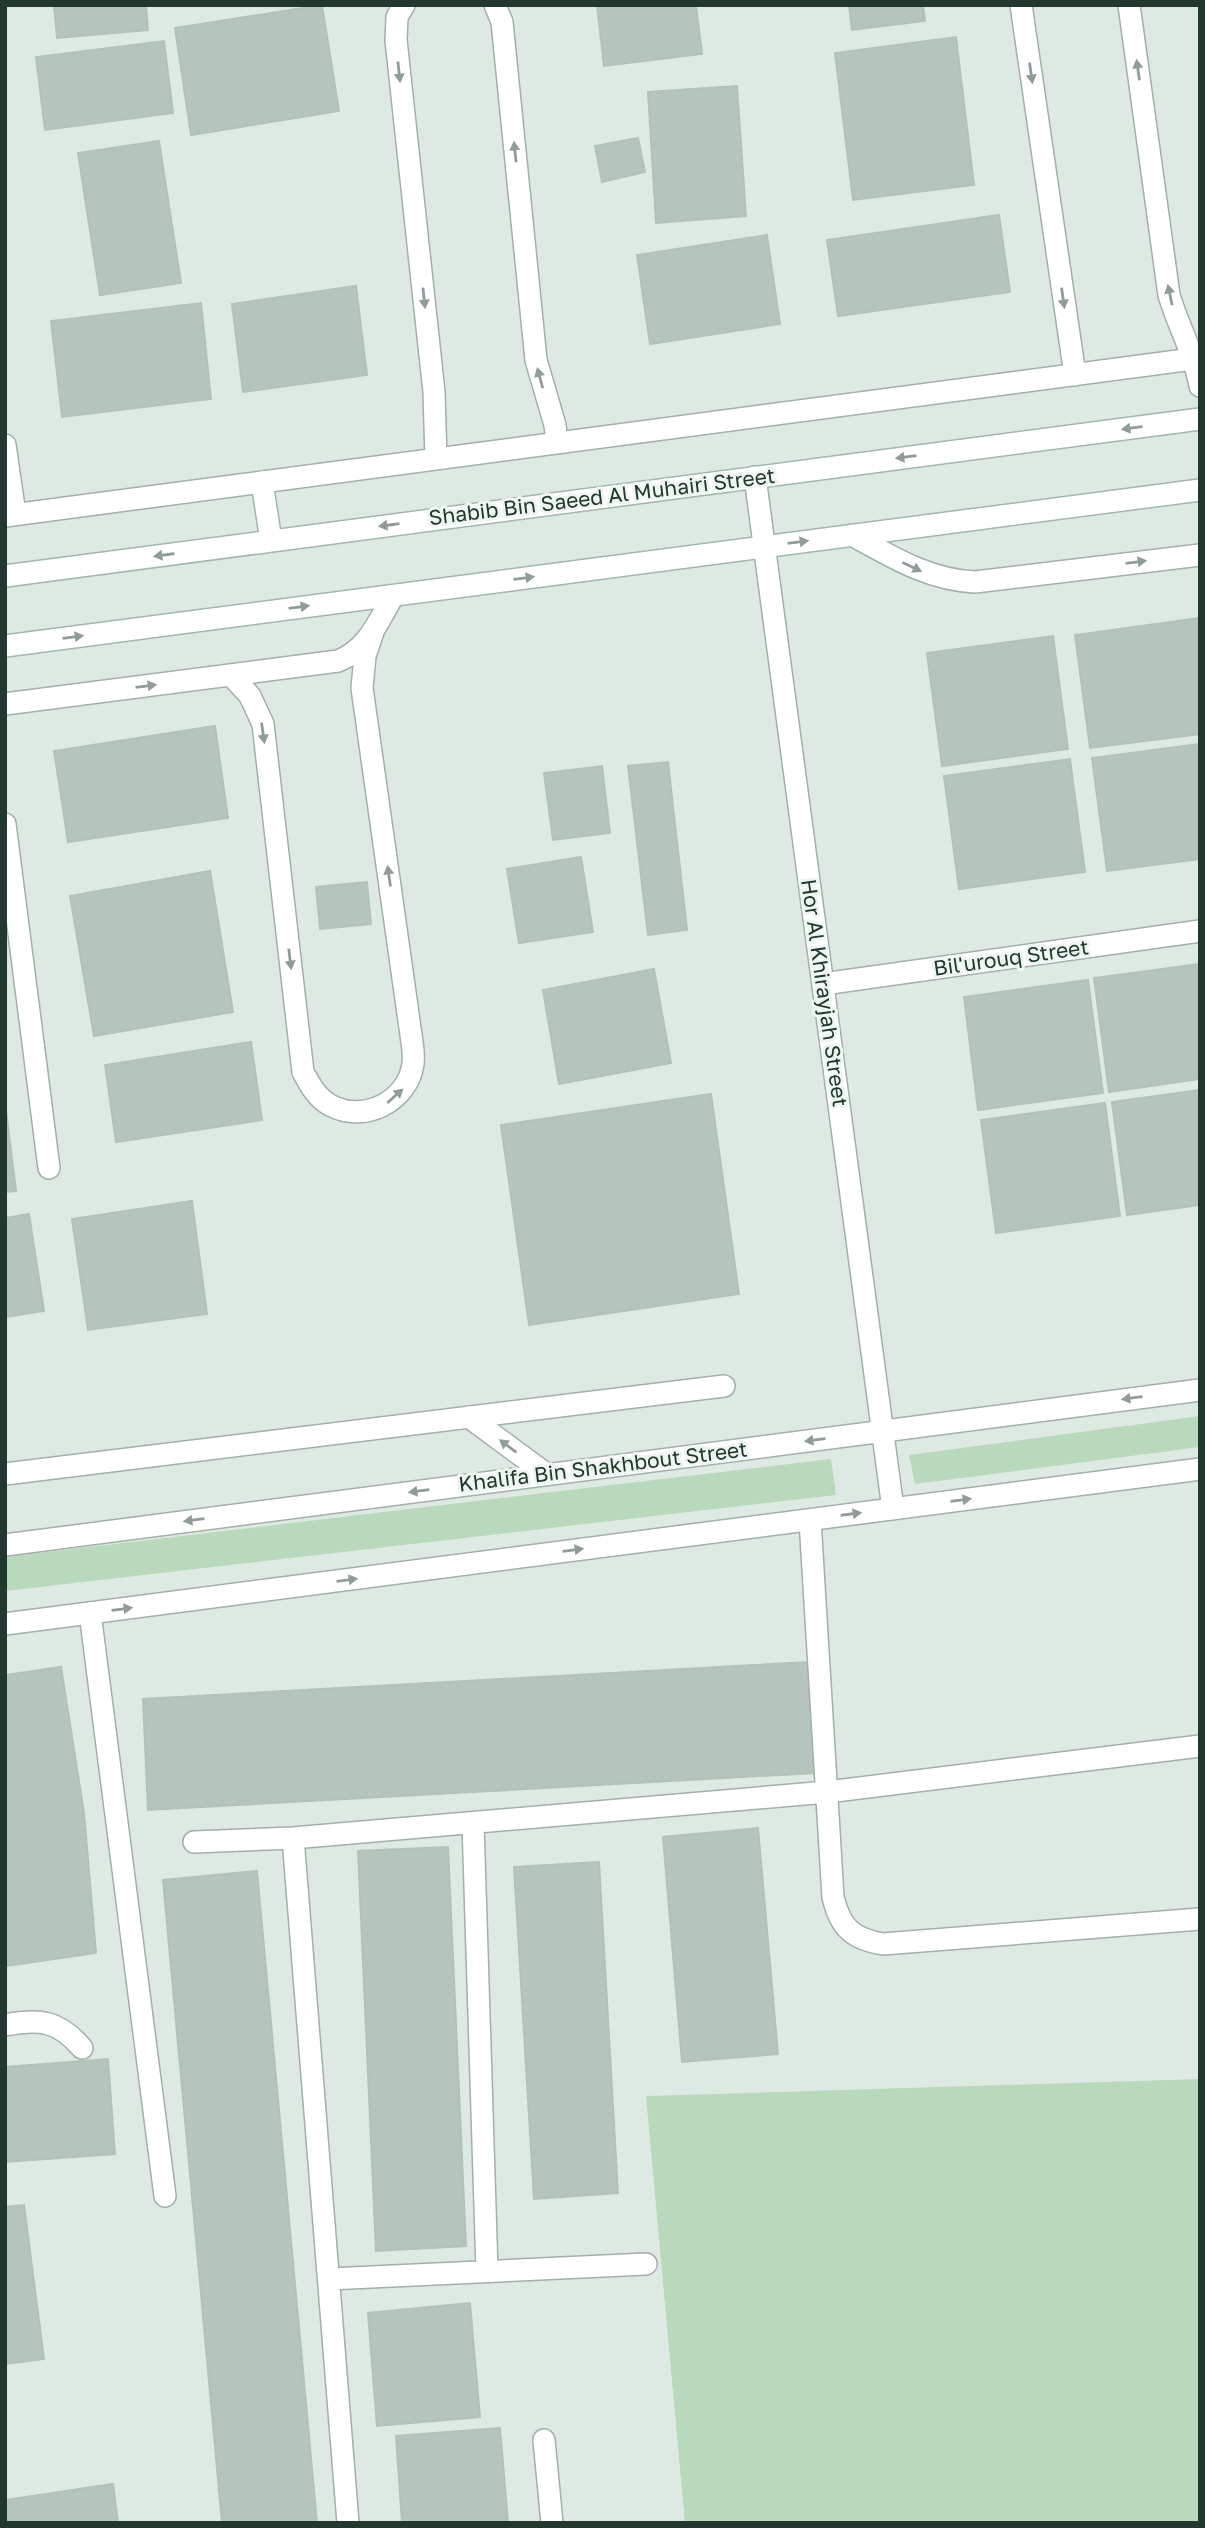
<svg xmlns="http://www.w3.org/2000/svg" width="1205" height="2528" font-family="'Golos Text',sans-serif">
  <style>
    .green { fill: #b9d9bc }
    .building { fill: #b5c4bc; stroke: #b2c2b9; stroke-width: 2 }
    .lines { fill: none; stroke-linecap: round; stroke-linejoin: round }
    .lane-casing { stroke: #a2b0a9; stroke-width: 24 }
    .street-casing { stroke: #a2b0a9; stroke-width: 24 }
    .secondary-casing { stroke: #a1b7ac; stroke-width: 24 }
    .lane { stroke: #fff; stroke-width: 21 }
    .street { stroke: #fff; stroke-width: 21 }
    .secondary { stroke: #fff; stroke-width: 21 }
    .oneway { fill: #909c96 }
    .labels { text-anchor: middle; stroke-width: 6; stroke-linejoin: round; paint-order: stroke }
    .street-label { font-size: 21px; fill: #21382e; stroke: #eff6f2 }
  </style>
  <rect width="100%" height="100%" fill="#dfe9e3"/>
  <!-- green -->
  <path class="green" d="M1200,1416V1447L915,1484L909,1455Z
    M831,1459L836,1495L5,1591V1557Z
    M1200,2079V2523H685L646,2096Z"/>
  <!-- building -->
  <path class="building" d="M54,5H146L148,30L57,38Z
    M322,5L339,111L191,135L175,28Z
    M597,5H696L702,54L604,66Z
    M849,5H923L925,21L852,30Z
    M956,37L974,185L853,200L835,53Z
    M164,41L173,113L45,130L36,57Z
    M737,86L746,216L656,223L648,92Z
    M638,138L645,172L602,182L595,146Z
    M159,141L181,283L100,295L78,153Z
    M999,215L1010,292L838,316L827,240Z
    M767,235L780,324L650,344L637,255Z
    M356,286L367,375L243,392L232,304Z
    M201,303L211,399L62,417L51,321Z
    M1200,618V734L1090,748L1075,635Z
    M1053,636L1068,749L942,766L927,653Z
    M215,726L228,818L68,842L54,751Z
    M1200,744V859L1107,871L1092,758Z
    M1070,759L1085,872L959,889L944,776Z
    M668,762L687,930L648,935L628,766Z
    M602,766L610,833L553,840L544,773Z
    M581,857L593,932L519,943L507,869Z
    M210,871L233,1012L94,1036L70,896Z
    M367,882L371,924L320,929L316,887Z
    M1200,964V1079L1109,1092L1094,978Z
    M654,969L671,1063L559,1084L543,990Z
    M1088,980L1103,1093L978,1110L964,997Z
    M251,1042L262,1120L116,1142L105,1065Z
    M1200,1090V1205L1127,1215L1112,1102Z
    M711,1094L739,1294L529,1325L501,1125Z
    M5,1102L16,1191L5,1192Z
    M1105,1103L1120,1216L996,1233L981,1120Z
    M192,1201L207,1314L88,1330L72,1219Z
    M29,1214L44,1311L5,1317V1218Z
    M809,1662L815,1773L148,1810L143,1699Z
    M61,1667L84,1813L96,1953L7,1966L5,1961V1675Z
    M758,1828L778,2054L682,2062L663,1837Z
    M448,1847L466,2246L376,2251L358,1851Z
    M599,1862L618,2193L534,2199L514,1867Z
    M257,1871L317,2523H222L163,1880Z
    M108,2059L115,2154L5,2162V2067Z
    M24,2205L44,2359L5,2364V2207Z
    M470,2303L480,2417L377,2426L368,2313Z
    M500,2428L508,2523H402L396,2436Z
    M113,2484L118,2523H5V2500Z"/>
  <g class="lines">
    <!-- lane casing -->
    <g class="lane-casing">
      <path id="lane" d="M852,535C892,557 929,580 975,582L1200,555
        M5,1474L724,1386
        M90,1613L165,2196
        M5,2025C40,2018 59,2021 82,2048"/>
    </g>
    <!-- street casing -->
    <g class="street-casing">
      <path id="street" d="M404,5L397,17L396,40L434,392L436,459
        M495,5L502,22L536,360L555,425L557,443
        M1021,5L1075,375
        M1129,5L1169,295C1178,326 1195,355 1200,386
        M5,445L15,514
        M755,477L893,1509
        M5,516L1200,358
        M231,675L250,696L263,724L303,1072C310,1085 317,1098 330,1105C364,1124 408,1101 413,1064C414,1057 413,1049 412,1042L362,688L365,656L373,632
        M5,704L338,661C368,649 378,622 393,596
        M5,824L49,1168
        M823,984L1200,931
        M469,1417L546,1474
        M810,1520L833,1897C840,1927 852,1939 883,1944L1200,1919
        M5,1545L1200,1390
        M5,1624L1200,1469
        M473,1823L487,2271
        M293,1838L348,2523
        M194,1842L293,1838L827,1792L1200,1746
        M329,2279L646,2264
        M544,2440L552,2523"/>
    </g>
    <!-- secondary casing -->
    <g class="secondary-casing">
      <path id="secondary" d="M262,482L271,541
        M5,576L1200,419
        M5,646L1200,490"/>
    </g>
    <!-- lane -->
    <use href="#lane" class="lane"/>
    <!-- street -->
    <use href="#street" class="street"/>
    <!-- secondary -->
    <use href="#secondary" class="secondary"/>
  </g>
  <!-- one-way arrows -->
  <defs><path id="oneway-solid" d="M-6-.8H1V-3.2L6.5 0L1 3.2V.8H-6Z" transform="scale(1.75)"/></defs>
  <g class="oneway">
    <use href="#oneway-solid" transform="translate(1138 70) rotate(-98)"/>
    <use href="#oneway-solid" transform="translate(399 72) rotate(84)"/>
    <use href="#oneway-solid" transform="translate(1031 73) rotate(82)"/>
    <use href="#oneway-solid" transform="translate(515 152) rotate(-96)"/>
    <use href="#oneway-solid" transform="translate(1170 295) rotate(-102)"/>
    <use href="#oneway-solid" transform="translate(424 298) rotate(84)"/>
    <use href="#oneway-solid" transform="translate(1063 298) rotate(82)"/>
    <use href="#oneway-solid" transform="translate(540 378) rotate(-105)"/>
    <use href="#oneway-solid" transform="translate(1132 428) rotate(173)"/>
    <use href="#oneway-solid" transform="translate(906 457) rotate(173)"/>
    <use href="#oneway-solid" transform="translate(389 525) rotate(172)"/>
    <use href="#oneway-solid" transform="translate(798 542) rotate(-7)"/>
    <use href="#oneway-solid" transform="translate(164 555) rotate(172)"/>
    <use href="#oneway-solid" transform="translate(1136 562) rotate(-7)"/>
    <use href="#oneway-solid" transform="translate(912 567) rotate(25)"/>
    <use href="#oneway-solid" transform="translate(524 578) rotate(-7)"/>
    <use href="#oneway-solid" transform="translate(299 607) rotate(-7)"/>
    <use href="#oneway-solid" transform="translate(73 637) rotate(-7)"/>
    <use href="#oneway-solid" transform="translate(146 686) rotate(-7)"/>
    <use href="#oneway-solid" transform="translate(263 733) rotate(82)"/>
    <use href="#oneway-solid" transform="translate(389 876) rotate(-98)"/>
    <use href="#oneway-solid" transform="translate(290 959) rotate(83)"/>
    <use href="#oneway-solid" transform="translate(395 1096) rotate(-42)"/>
    <use href="#oneway-solid" transform="translate(1132 1398) rotate(173)"/>
    <use href="#oneway-solid" transform="translate(815 1440) rotate(173)"/>
    <use href="#oneway-solid" transform="translate(508 1446) rotate(-143)"/>
    <use href="#oneway-solid" transform="translate(419 1491) rotate(173)"/>
    <use href="#oneway-solid" transform="translate(961 1500) rotate(-7)"/>
    <use href="#oneway-solid" transform="translate(851 1514) rotate(-8)"/>
    <use href="#oneway-solid" transform="translate(194 1520) rotate(173)"/>
    <use href="#oneway-solid" transform="translate(573 1550) rotate(-7)"/>
    <use href="#oneway-solid" transform="translate(347 1580) rotate(-7)"/>
    <use href="#oneway-solid" transform="translate(122 1609) rotate(-7)"/>
  </g>
  <g class="labels">
    <!-- street labels -->
    <g class="street-label">
      <text transform="translate(602 497) rotate(-7)" y="7">Shabib Bin Saeed Al Muhairi Street</text>
      <text transform="translate(1011 958) rotate(-8)" y="7">Bil'urouq Street</text>
      <text transform="translate(824 993) rotate(82)" y="7">Hor Al Khirayjah Street</text>
      <text transform="translate(603 1467) rotate(-7)" y="7">Khalifa Bin Shakhbout Street</text>
    </g>
  </g>
  <!-- border -->
  <rect width="1205" height="2528" fill="none" stroke="#21382e" stroke-width="14"/>
</svg>
